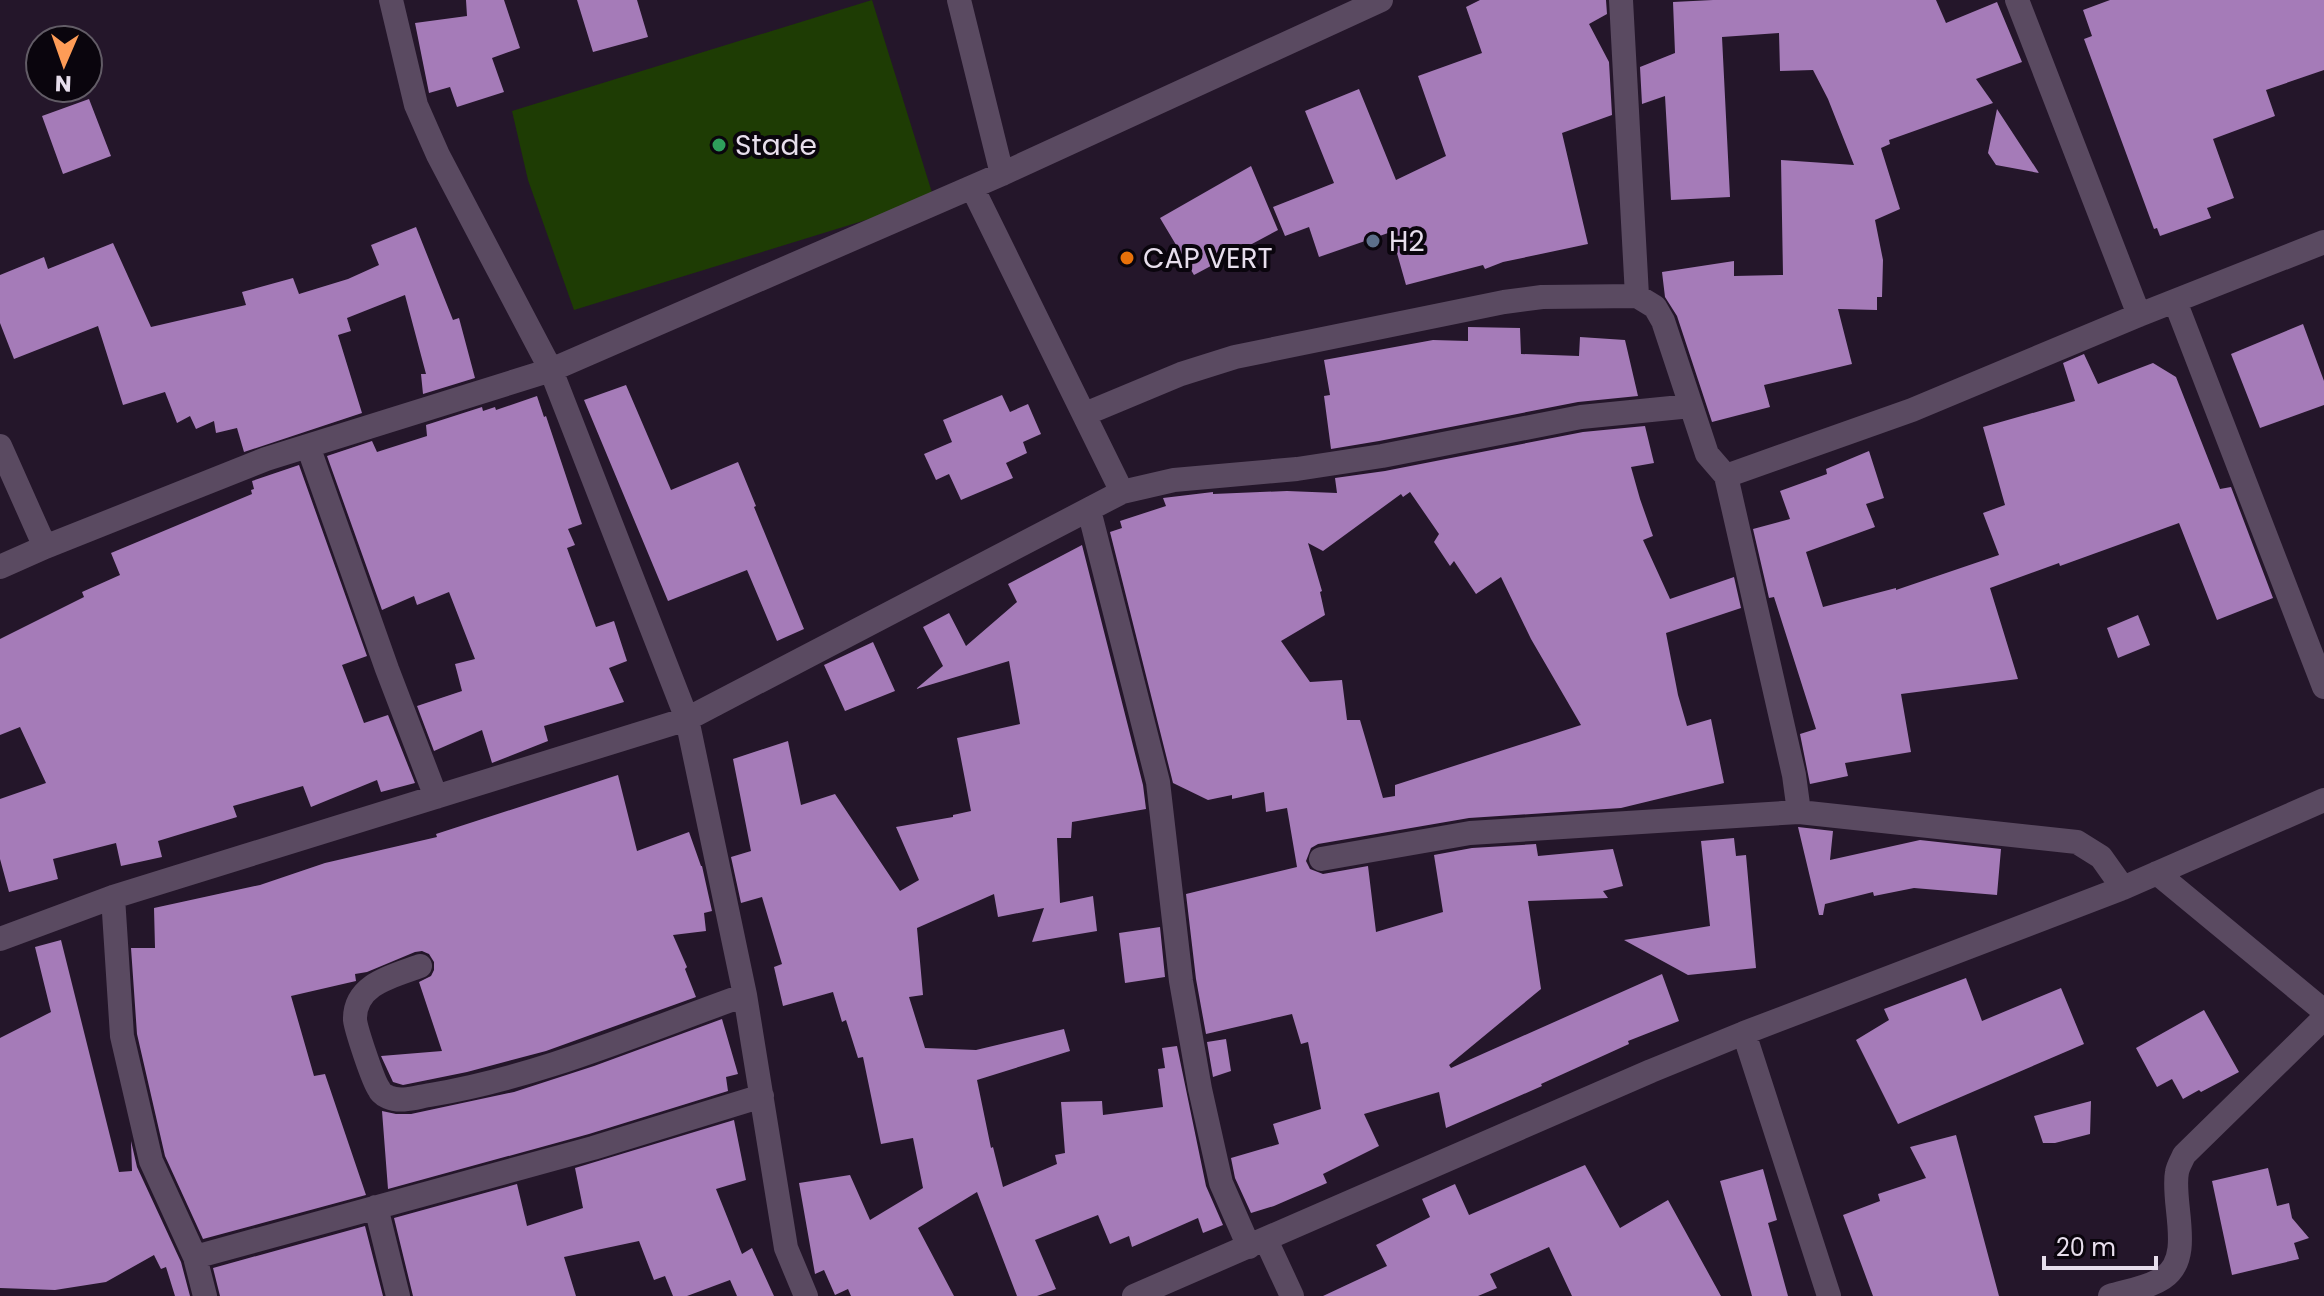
<svg xmlns="http://www.w3.org/2000/svg" width="2324" height="1296" font-family="Poppins,sans-serif">
  <style>
    .green { fill: #1e3c04 }
    .building { fill: #a57bb8; fill-rule: evenodd }
    .lines { fill: none; stroke-linecap: round; stroke-linejoin: round }
    .minor { stroke: #5a4a61; stroke-width: 24 }
    .leisure-dot { fill: #2e9e5b; stroke: #0a050d; stroke-width: 3 }
    .service-dot { fill: #5c6f8a; stroke: #0a050d; stroke-width: 3 }
    .food-dot { fill: #e8710a; stroke: #0a050d; stroke-width: 3 }
    .labels { text-anchor: middle; stroke-width: 8; stroke-linejoin: round; paint-order: stroke }
    .poi-label { font-size: 28px; fill: #e7deec; stroke: #0a050d; text-anchor: start }
  </style>
  <rect width="100%" height="100%" fill="#24162a"/>
  <!-- green -->
  <path class="green" d="M872,0L934,199L574,310L528,180L512,111Z"/>
  <!-- building -->
  <path class="building" d="M466,0H504L520,48L492,58L504,92L457,107L450,87L429,93L415,23L467,16Z
    M577,0H637L648,37L593,52Z
    M1480,0H1606L1607,14L1589,24L1609,62L1612,115L1562,133L1588,244L1503,262L1485,269L1483,265L1406,285L1391,232L1319,257L1309,227L1285,236L1273,207L1334,183L1305,111L1359,89L1396,180L1446,156L1418,76L1482,53L1466,7Z
    M1713,0H1936L1946,23L1997,2L2022,62L1976,79L1993,103L1889,140L1890,144L1881,148L1900,209L1875,220L1883,260L1882,297H1877V310L1838,309L1852,364L1764,385L1770,407L1712,422L1677,316L1665,297L1662,272L1734,261V276L1783,275L1781,160L1854,165L1828,99L1813,70L1780,71L1779,33L1722,37L1730,197L1671,200L1665,96L1642,104L1640,67L1675,53L1673,2Z
    M2110,0H2324V70L2266,90L2275,116L2213,139L2234,198L2207,208L2211,218L2160,236L2157,228L2154,229L2084,39L2092,36L2083,10Z
    M89,99L111,156L63,174L42,116Z
    M1997,109L2039,173L1996,165L1988,153Z
    M1251,166L1278,230L1194,275L1160,218Z
    M416,227L453,320L459,318L475,378L423,394L421,374H426L405,295L347,318L351,331L338,335L362,413L244,452L237,428L216,433L214,421L196,429L190,416L177,423L165,392L123,405L98,326L14,359L0,323V275L44,257L48,269L113,243L151,327L246,305L242,292L293,278L299,294L348,279L379,265L371,245Z
    M2303,324L2324,381V405L2260,428L2231,354Z
    M1468,327L1520,328L1521,354L1579,356L1580,337L1625,340L1638,396L1578,402L1379,441L1331,449L1324,396L1330,395L1324,360L1433,340L1468,341Z
    M2084,354L2098,384L2153,363L2176,377L2220,489L2231,487L2273,598L2217,620L2179,523L2060,566L2059,563L1990,588L2018,679L1901,694L1911,752L1845,763L1848,776L1810,784L1800,734L1816,729L1774,597L1769,598L1753,529L1790,519L1780,491L1827,474L1826,469L1869,451L1884,498L1866,504L1875,527L1806,552L1823,607L1896,588V590L1999,555L1983,513L2005,505L1983,427L2075,401L2063,363Z
    M626,385L671,490L738,462L756,506L754,507L804,629L777,641L747,570L668,601L584,400Z
    M1002,395L1010,412L1028,404L1041,434L1023,442L1027,453L1006,463L1013,478L961,500L949,474L936,480L924,454L952,442L943,420Z
    M537,396L544,417L546,416L582,524L568,529L575,545L567,548L596,627L614,621L627,661L609,668L624,702L544,726L548,741L492,763L482,730L434,751L417,706L462,691L455,664L475,659L449,592L417,605L414,596L382,610L327,456L372,441L377,452L427,436L426,425L482,407L483,411L495,407L496,410Z
    M1645,426L1654,463L1631,467L1640,499L1653,536L1643,540L1670,599L1734,577L1741,608L1666,633L1678,695L1687,726L1711,719L1724,783L1621,808L1469,818L1318,844L1311,848L1306,861L1310,869L1323,874L1368,866L1376,932L1443,912L1434,855L1472,848L1536,844L1538,856L1613,849L1623,886L1603,891L1608,898L1528,901L1541,989L1449,1065L1451,1068L1662,974L1679,1021L1628,1041L1629,1044L1541,1084L1542,1086L1446,1128L1439,1092L1364,1114L1379,1146L1323,1174L1327,1183L1274,1206L1251,1213L1235,1178L1231,1158L1279,1144L1273,1124L1321,1109L1308,1042L1301,1044L1292,1014L1206,1034L1196,979L1186,894L1297,867L1287,808L1266,812L1264,792L1232,799V795L1208,800L1173,783L1110,532L1122,528L1120,521L1166,506L1163,498L1213,492V494L1287,491L1337,493L1335,478L1385,471L1583,432ZM1410,492L1439,534L1434,542L1450,566L1454,561L1476,594L1501,577L1531,639L1581,725L1395,785V796L1383,798L1360,720H1347L1342,680L1310,682L1281,641L1325,615L1320,592L1322,591L1308,543L1323,551L1401,494L1403,497Z
    M299,465L367,656L342,665L364,723L388,715L415,783L381,792L377,780L311,807L303,786L233,806L237,817L158,841L162,857L121,866L116,843L53,859L58,879L9,892L0,859V799L46,783L20,727L0,735V639L84,597L82,592L120,575L111,553L252,494L251,490L254,489L252,481Z
    M1082,545L1143,785L1146,809L1072,822L1071,838H1057L1060,903L1093,896L1097,931L1032,942L1044,908L998,917L994,894L917,928L923,995L909,997L925,1048L976,1050L1064,1029L1070,1051L977,1080L991,1148L993,1147L1003,1187L1057,1164L1055,1155L1065,1153L1061,1102L1102,1101L1103,1115L1163,1107L1158,1069L1165,1068L1162,1048L1177,1046L1206,1186L1223,1225L1203,1233L1198,1218L1132,1247L1129,1236L1110,1244L1098,1215L1035,1240L1056,1289L1037,1296H1017L977,1192L918,1228L954,1296H851L848,1289L835,1295L824,1270L815,1274L799,1183L850,1175L870,1220L923,1188L913,1138L881,1144L863,1057L858,1058L846,1020L842,1022L833,992L783,1006L774,967L782,964L762,897L741,903L731,857L751,851L733,759L788,741L801,805L835,794L900,891L919,880L896,827L953,817V815L971,811L957,738L1020,724L1009,661L916,689L943,666L923,627L949,613L966,646L1017,602L1008,584Z
    M2138,615L2150,645L2118,658L2107,628Z
    M873,642L895,691L845,711L824,665Z
    M618,775L637,851L689,832L701,866H702L712,911L704,913L706,931L673,935L687,967L685,969L696,997L546,1051L467,1072L403,1085L393,1082L381,1056L442,1051L419,982L431,976L434,970V962L429,954L422,951L415,952L367,972L355,974L356,981L291,996L314,1076L325,1074L366,1195L203,1239L165,1156L137,1034L131,948H155L154,908L260,885L325,863L437,837L436,834Z
    M1798,827L1833,831L1830,860L1920,840L2001,849L1997,895L1914,888L1874,896L1873,892L1825,904L1823,915H1819Z
    M1734,838L1736,856L1746,855L1756,968L1688,975L1624,940L1710,926L1701,841Z
    M1160,927L1165,977L1125,983L1119,933Z
    M61,940L119,1172L132,1171L131,1141L137,1167L181,1262L190,1296H175L166,1267L161,1269L154,1255L106,1282L55,1290L0,1288V1038L51,1012L35,947Z
    M1966,978L1982,1021L2061,988L2084,1044L1898,1124L1856,1040L1889,1020L1884,1009Z
    M2204,1010L2239,1072L2201,1092L2199,1090L2183,1099L2172,1079L2157,1087L2136,1048Z
    M722,1019L738,1074L726,1077L728,1091L589,1134L388,1189L382,1111L396,1114H411L514,1092L594,1066Z
    M1226,1039L1231,1071L1213,1077L1207,1042Z
    M2091,1101L2090,1134L2055,1143H2043L2034,1116Z
    M734,1120L746,1180L716,1189L742,1254L752,1248L774,1296H737L730,1280L687,1296H673L665,1276L654,1280L639,1241L564,1257L576,1296H413L394,1218L517,1184L527,1226L583,1208L575,1168Z
    M1956,1135L1999,1296H1873L1843,1215L1880,1201L1878,1194L1926,1178L1910,1147Z
    M1585,1165L1620,1228L1668,1200L1721,1296H1572L1549,1247L1490,1274L1497,1288L1478,1296H1323L1387,1266L1376,1245L1430,1217L1422,1199L1455,1184L1469,1215Z
    M2268,1168L2277,1206L2289,1203L2292,1218L2309,1238L2294,1243L2299,1259L2232,1275L2212,1181Z
    M1763,1169L1777,1220L1768,1223L1788,1296H1752L1720,1181Z
    M365,1226L383,1296H220L213,1268Z"/>
  <g class="lines">
    <!-- minor -->
    <path class="minor" d="M391,0L416,105L438,155L551,370L687,719L745,995L786,1248L806,1296
      M959,0L1002,174
      M1621,0L1637,296
      M2017,0L2139,315
      M972,187L1122,492
      M2175,301L2324,687
      M1085,414L1181,374L1235,357L1504,302L1542,297L1637,296L1655,307L1663,321L1707,454L1726,476L1794,775L1799,812
      M0,446L45,547
      M308,446L387,669L436,797
      M1726,476L1912,410L2139,315L2324,242
      M1089,510L1158,782L1181,981L1200,1089L1221,1183L1249,1247
      M0,567L45,547L266,459L551,370L1002,174L1381,0
      M1321,859L1470,833L1799,812L2077,842L2101,857L2123,888
      M2157,873L2324,1011
      M113,897L122,1036L151,1161L195,1257L205,1296
      M0,939L113,897L687,719L1122,492L1174,480L1297,469L1382,456L1581,417L1691,406
      M420,966C393,976 354,984 355,1020C356,1029 373,1081 379,1089C381,1094 384,1095 388,1097C401,1103 417,1097 430,1095C539,1077 641,1032 745,995
      M1744,1033L1829,1296
      M376,1207L398,1296
      M1266,1240L1292,1296
      M195,1257L593,1148L762,1096
      M1134,1296L1651,1071L1744,1033L2123,888L2324,800
      M2110,1296C2126,1291 2148,1288 2163,1278C2195,1257 2171,1203 2177,1172C2178,1166 2182,1160 2184,1155L2324,1018"/>
  </g>
  <!-- markers -->
  <circle class="leisure-dot" cx="719" cy="145" r="8"/>
  <circle class="service-dot" cx="1373" cy="241" r="8"/>
  <circle class="food-dot" cx="1127" cy="258" r="8"/>
  <g class="labels">
    <!-- poi labels -->
    <g class="poi-label">
      <text x="735" y="155">Stade</text>
      <text x="1389" y="251">H2</text>
      <text x="1143" y="268">CAP VERT</text>
    </g>
  </g>
  <!-- north arrow -->
  <g transform="translate(64 64) rotate(182)"><circle r="38" fill="#0a050d" stroke="#625c66" stroke-width="2"/>
  <path d="M0-6L14 30L0 20L-14 30Z" fill="#fe9c57"/>
  <text y="-12" font-size="22" font-weight="bold" text-anchor="middle" fill="#e7deec">N</text>
  </g>
  <!-- scale -->
  <path d="M2044 1256v12h112v-12" fill="none" stroke="#e7deec" stroke-width="4"/>
  <text x="2056" y="1256" font-size="24" fill="#e7deec" stroke="#0a050d" stroke-width="6" paint-order="stroke">20 m</text>
</svg>
